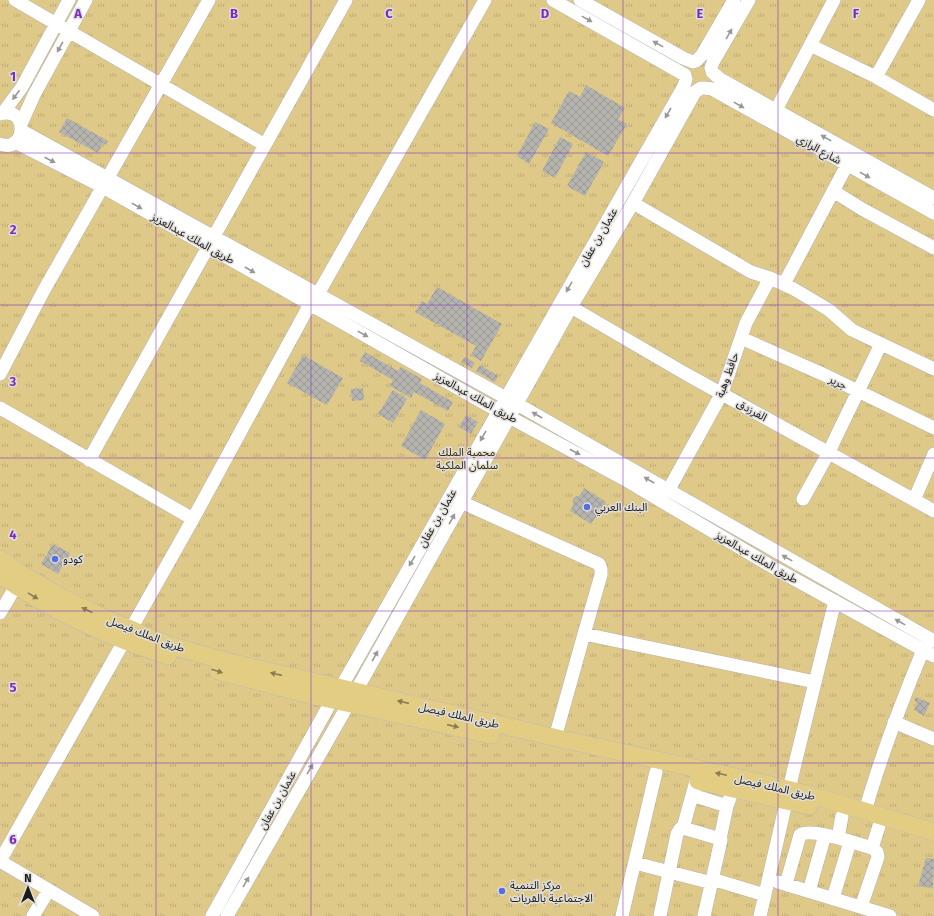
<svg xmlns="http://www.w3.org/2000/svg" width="934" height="916" font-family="'Fira Sans','Noto Sans Arabic',sans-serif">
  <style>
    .park { fill: url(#park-tufts) }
    .building { fill: url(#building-cross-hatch) }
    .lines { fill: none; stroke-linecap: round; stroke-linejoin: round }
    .minor-casing { stroke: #b5b3af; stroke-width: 14 }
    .major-casing { stroke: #bbbbba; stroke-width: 18 }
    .minor { stroke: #fff; stroke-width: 13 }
    .major { stroke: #e3cd82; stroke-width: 17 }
    .oneway { fill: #999898 }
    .oneway2 { fill: #897d53 }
    .grid { fill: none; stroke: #7b2cbf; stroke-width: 1; stroke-opacity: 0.55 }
    .poi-dot { fill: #556ee4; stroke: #e0deda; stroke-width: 1.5 }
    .labels { text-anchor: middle; stroke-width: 3; stroke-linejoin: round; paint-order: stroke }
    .street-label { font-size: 11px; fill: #1c1b1a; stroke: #e0deda }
    .park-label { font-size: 11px; fill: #382b00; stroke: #e0deda }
    .poi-label { font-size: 11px; fill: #1c1b1a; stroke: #e0deda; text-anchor: start }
    .grid-label { font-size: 13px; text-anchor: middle; font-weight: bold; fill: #7b2cbf; stroke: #e0deda; stroke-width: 3; stroke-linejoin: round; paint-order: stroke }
  </style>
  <defs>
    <pattern id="park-tufts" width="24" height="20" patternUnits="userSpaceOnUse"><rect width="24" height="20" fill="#dfc988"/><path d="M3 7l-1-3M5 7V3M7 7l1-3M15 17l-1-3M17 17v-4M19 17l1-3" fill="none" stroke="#bfac75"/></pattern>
    <pattern id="building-cross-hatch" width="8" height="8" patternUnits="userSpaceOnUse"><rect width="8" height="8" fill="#b4b3ae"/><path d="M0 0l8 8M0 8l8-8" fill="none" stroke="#9a9995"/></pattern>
  </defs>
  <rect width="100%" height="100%" fill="#e0deda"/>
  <!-- park -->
  <path class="park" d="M0,0H934V916H0Z"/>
  <!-- building -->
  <path class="building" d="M586,85L625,108L618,119L627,124L608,156L551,123L569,91L580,97Z
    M67,118L108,141L106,145L103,143L98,153L59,132Z
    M535,122L549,129L529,164L517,156Z
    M560,137L573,144L555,178L542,171Z
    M586,152L604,162L585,196L567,186Z
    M437,287L502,324L481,361L471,355L476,346L415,312L422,301L427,304Z
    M365,352L398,371L401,367L422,379L420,383L453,402L448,411L414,392L411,398L390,386L393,380L360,361Z
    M303,355L343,378L327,405L287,383Z
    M465,357L475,363L472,368L461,362Z
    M480,365L498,376L495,382L476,371Z
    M363,388L364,400L352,401L351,389Z
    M393,390L407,399L393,423L378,414Z
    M421,410L445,424L425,460L401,446Z
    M466,415L478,422L471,434L459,427Z
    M584,488L606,502L601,509L602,515L595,518L591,524L570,511L573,506V499L575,497L580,495Z
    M53,544L70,553L58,574L41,564Z
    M916,697L930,703L924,716L914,710L918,703L914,700Z
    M926,858L934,859L933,888L918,886Z"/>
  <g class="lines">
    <!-- minor casing -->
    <g class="minor-casing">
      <path id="minor" d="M15,0L265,145
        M553,0L685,75
        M580,0L683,58L693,62
        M810,45L876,77L934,110
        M696,61L702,55L734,0
        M711,68L713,62L749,0
        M712,72L720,79L934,198
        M876,77L919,0
        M704,88L712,89L934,213
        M776,110L834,0
        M3,113L22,87L69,0
        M0,114C29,105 27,154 0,144
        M21,124L34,95L86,0
        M22,131L517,404L934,641
        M15,142L103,187L509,417L624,479L776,569L934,656
        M833,191L862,209L934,248
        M633,203L751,272L770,278L792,288L829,310L852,330L934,369
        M784,284L847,165
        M318,294L485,0
        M571,307L686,374L934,511
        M741,338L827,376L934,428
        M0,374L44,290L209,0
        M0,408L193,519
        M89,460L346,0
        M668,491L722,393L746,323L770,278
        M803,499L829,452L836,437L881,344
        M914,500L934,454
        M461,502L599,564L601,569V575L584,634
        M0,613L16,586
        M894,722L934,739
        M555,738L584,634L815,682
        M692,795L727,806L733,789
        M865,811C881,756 901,703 923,650
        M683,828L717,838L721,840L704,916
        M838,838L842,816
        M720,839L727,806
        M872,848L879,826
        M0,861L193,519L310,304
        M0,861L93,916
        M635,863L712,883
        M712,879L765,895
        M778,882L890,916
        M786,884L800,835C811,827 858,844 872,848L877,852L878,857L861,907
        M809,891L825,835
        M833,898L850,842
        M33,916L49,890
        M212,916L332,700L340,689L684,86L686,79
        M227,916L356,691L571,307L633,203L695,92L701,88
        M622,916L656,772
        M660,916L677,834L680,829L683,828L696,781
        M760,916L794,768L835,601"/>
    </g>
    <!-- major casing -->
    <g class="major-casing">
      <path id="major" d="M0,559L20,573L63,598L102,617L169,645L225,661L566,740L767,784L818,797L934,832
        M0,575C51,611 108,637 168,656
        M218,671L310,695L491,735
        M698,781L809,806"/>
    </g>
    <!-- minor -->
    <use href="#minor" class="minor"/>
    <!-- major -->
    <use href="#major" class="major"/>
  </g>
  <!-- one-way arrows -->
  <defs><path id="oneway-solid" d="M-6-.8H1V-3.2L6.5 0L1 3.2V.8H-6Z"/></defs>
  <g class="oneway">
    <use href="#oneway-solid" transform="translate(587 19) rotate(29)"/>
    <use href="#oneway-solid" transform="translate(729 34) rotate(-60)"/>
    <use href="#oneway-solid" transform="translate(658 44) rotate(-151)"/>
    <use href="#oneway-solid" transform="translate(60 47) rotate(119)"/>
    <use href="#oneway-solid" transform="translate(16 95) rotate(127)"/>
    <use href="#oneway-solid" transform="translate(739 105) rotate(29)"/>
    <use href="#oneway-solid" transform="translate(668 113) rotate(120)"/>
    <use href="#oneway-solid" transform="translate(826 138) rotate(-151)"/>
    <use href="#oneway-solid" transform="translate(50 160) rotate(27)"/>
    <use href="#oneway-solid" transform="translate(865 175) rotate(29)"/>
    <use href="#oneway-solid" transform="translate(137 206) rotate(29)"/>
    <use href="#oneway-solid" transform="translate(250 270) rotate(30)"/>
    <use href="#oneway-solid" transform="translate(569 287) rotate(120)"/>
    <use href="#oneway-solid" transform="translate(363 334) rotate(29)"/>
    <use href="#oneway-solid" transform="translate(537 415) rotate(-150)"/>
    <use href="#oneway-solid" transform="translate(483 436) rotate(120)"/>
    <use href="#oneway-solid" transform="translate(575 452) rotate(28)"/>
    <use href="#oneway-solid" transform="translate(649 480) rotate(-150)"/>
    <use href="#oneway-solid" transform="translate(452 519) rotate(-61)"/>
    <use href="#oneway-solid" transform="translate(787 558) rotate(-151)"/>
    <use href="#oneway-solid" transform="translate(412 561) rotate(120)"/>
    <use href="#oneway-solid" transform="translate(900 622) rotate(-151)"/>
    <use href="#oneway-solid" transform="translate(375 656) rotate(-61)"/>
    <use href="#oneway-solid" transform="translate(310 769) rotate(-60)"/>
    <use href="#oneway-solid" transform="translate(246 882) rotate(-60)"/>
  </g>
  <g class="oneway2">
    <use href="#oneway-solid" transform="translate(33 596) rotate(31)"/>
    <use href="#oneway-solid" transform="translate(87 610) rotate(-154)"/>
    <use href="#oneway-solid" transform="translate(217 671) rotate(17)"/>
    <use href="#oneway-solid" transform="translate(276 674) rotate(-167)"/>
    <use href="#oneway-solid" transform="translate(403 702) rotate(-167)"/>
    <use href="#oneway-solid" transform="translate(453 726) rotate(13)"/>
    <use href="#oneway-solid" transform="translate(721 774) rotate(-168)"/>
  </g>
  <!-- grid -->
  <path class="grid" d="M156,0V916M311,0V916M467,0V916M623,0V916M778,0V916M0,153H934M0,305H934M0,458H934M0,611H934M0,763H934"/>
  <!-- markers -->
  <g class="poi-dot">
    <circle cx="587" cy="507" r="4"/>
    <circle cx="55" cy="559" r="4"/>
    <circle cx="502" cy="891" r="4"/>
  </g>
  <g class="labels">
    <!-- street labels -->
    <g class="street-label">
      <text transform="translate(819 149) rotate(29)" y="4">شارع الرازي</text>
      <text transform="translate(598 237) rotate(-60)" y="4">عثمان بن عفان</text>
      <text transform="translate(193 238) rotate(29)" y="4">طريق الملك عبدالعزيز</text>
      <text transform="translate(727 375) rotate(-70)" y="4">حافظ وهبة</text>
      <text transform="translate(838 382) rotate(25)" y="4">جرير</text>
      <text transform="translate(476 397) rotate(29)" y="4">طريق الملك عبدالعزيز</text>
      <text transform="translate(752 410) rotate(29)" y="4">الفرزدق</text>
      <text transform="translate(437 518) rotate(-60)" y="4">عثمان بن عفان</text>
      <text transform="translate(757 557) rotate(30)" y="4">طريق الملك عبدالعزيز</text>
      <text transform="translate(146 634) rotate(21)" y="4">طريق الملك فيصل</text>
      <text transform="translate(459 715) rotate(13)" y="4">طريق الملك فيصل</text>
      <text transform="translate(775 787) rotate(13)" y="4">طريق الملك فيصل</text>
      <text transform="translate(277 800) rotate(-61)" y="4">عثمان بن عفان</text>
    </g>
    <!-- park labels -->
    <g class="park-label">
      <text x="467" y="456">محمية الملك<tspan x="467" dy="13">سلمان الملكية</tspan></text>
    </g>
    <!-- poi labels -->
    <g class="poi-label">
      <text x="595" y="511">البنك العربي</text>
      <text x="63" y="563">كودو</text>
      <text x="510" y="889">مركز التنمية<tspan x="510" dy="13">الاجتماعية بالقريات</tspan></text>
    </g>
  </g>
  <g class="grid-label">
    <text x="78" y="18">A</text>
    <text x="234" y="18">B</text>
    <text x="389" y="18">C</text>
    <text x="545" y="18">D</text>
    <text x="700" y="18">E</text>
    <text x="856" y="18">F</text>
    <text x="13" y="81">1</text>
    <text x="13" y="234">2</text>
    <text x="13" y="386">3</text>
    <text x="13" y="539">4</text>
    <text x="13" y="692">5</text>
    <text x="13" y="844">6</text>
  </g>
  <!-- north arrow -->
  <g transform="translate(28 888)" stroke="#e0deda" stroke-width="3" paint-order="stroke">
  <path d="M0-3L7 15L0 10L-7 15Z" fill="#1c1b1a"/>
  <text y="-6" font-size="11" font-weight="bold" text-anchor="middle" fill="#1c1b1a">N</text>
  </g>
</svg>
